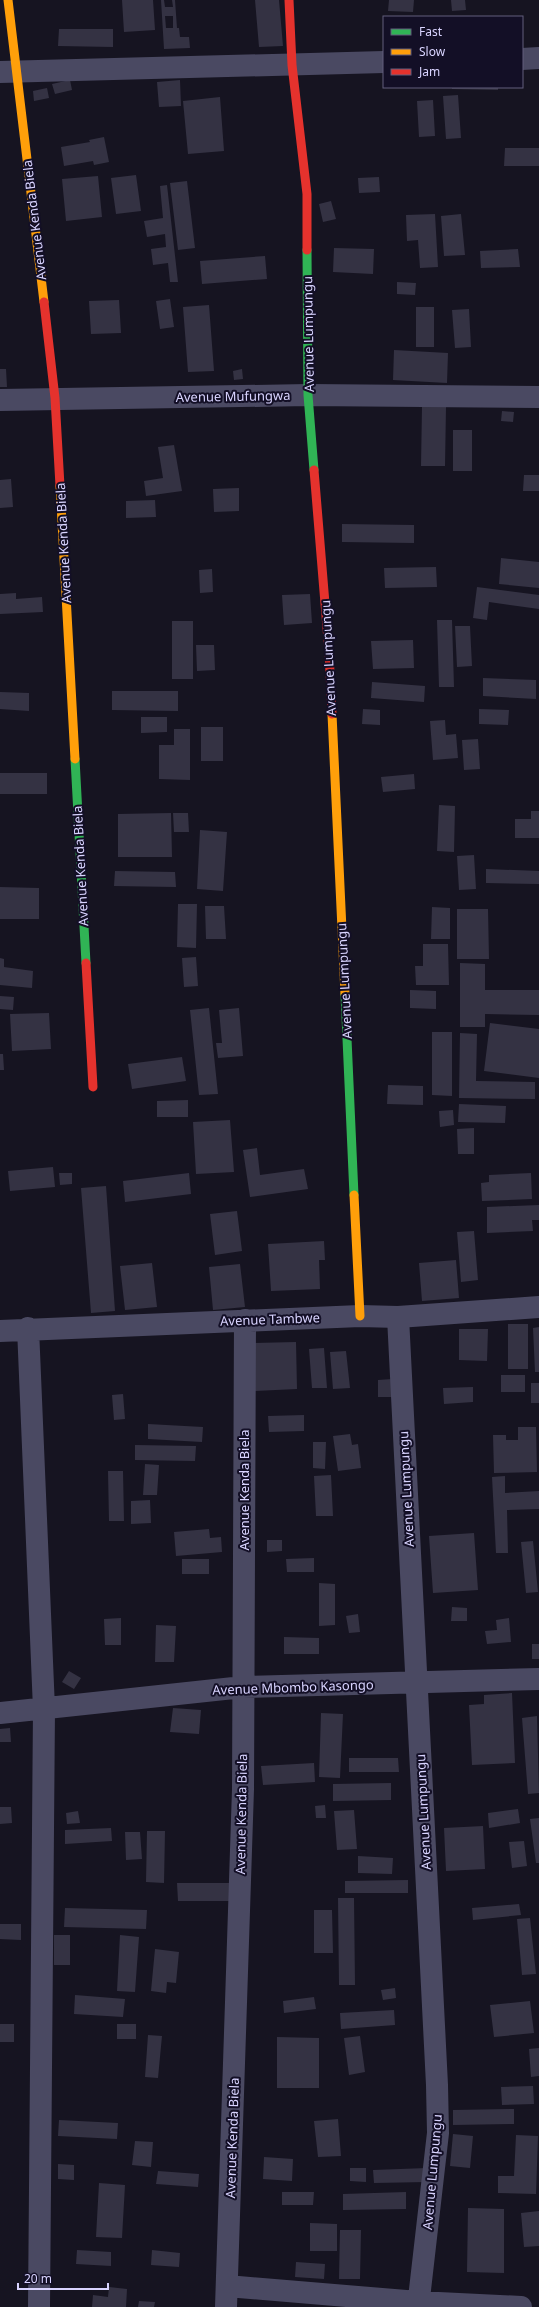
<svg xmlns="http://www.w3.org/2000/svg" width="539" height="2307" font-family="'Noto Sans',sans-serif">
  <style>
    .building { fill: #343243; fill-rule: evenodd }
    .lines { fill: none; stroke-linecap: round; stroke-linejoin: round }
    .street { stroke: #4a4962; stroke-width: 22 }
    .fast { stroke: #30b455; stroke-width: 9 }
    .slow { stroke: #ff9f0a; stroke-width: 9 }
    .jam { stroke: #e5322d; stroke-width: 9 }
    .labels { text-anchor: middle; stroke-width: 4; stroke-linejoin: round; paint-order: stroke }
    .street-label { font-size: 13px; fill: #d9d4ff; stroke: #130f26 }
  </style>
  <rect width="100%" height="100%" fill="#161421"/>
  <!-- building -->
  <path class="building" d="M122,0H153L155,30L124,32Z
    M161,0H164L165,7H173L172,0H175L177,28H179L180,37H189L190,48L164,49ZM165,16H173V28H166Z
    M255,0H279L283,46L259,47Z
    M389,0H414L413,12L388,11Z
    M451,0H465L466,10L452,11Z
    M59,29H113V47L58,46Z
    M70,80L72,90L55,94L52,84Z
    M180,80L181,106L159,107L157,82Z
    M452,87H498V90L452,89Z
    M47,88L49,98L34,101L33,91Z
    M458,95L461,138L446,139L443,96Z
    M220,97L224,151L188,154L183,101Z
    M433,100L435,136L419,137L417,101Z
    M104,137L109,162L94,165L93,161L64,166L61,147L90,142L89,140Z
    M505,148H539V166H504Z
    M136,175L141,211L116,214L111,178Z
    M98,176L102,217L66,221L62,179Z
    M379,177L380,192L359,193L358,178Z
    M187,181L195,248L178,250L170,183Z
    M167,185L178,282H170L168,263L153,265L151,249L166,247L165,234L147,237L144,221L163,218L160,186Z
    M331,201L336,219L323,222L319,204Z
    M435,214L438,267L420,268L418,240L407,241L406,215Z
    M461,214L465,255L444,256L441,216Z
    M334,248L374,249L373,274L333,272Z
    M518,249L520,267L481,268L480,251Z
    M265,256L267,279L202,284L200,261Z
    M397,282L416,283L415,295L397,294Z
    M170,299L174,327L160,329L156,301Z
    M119,300L121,333L91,334L89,301Z
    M209,305L214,371L188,372L183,307Z
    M416,307H434V347H416Z
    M469,309L471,347L455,348L452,310Z
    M394,350L448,353L447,383L393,380Z
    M0,369H6L7,387H0Z
    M242,369L243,379L234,380L233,371Z
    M422,406L446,407L445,466H421Z
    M502,411L514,412L513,422L501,421Z
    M453,430H472V471H453Z
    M174,445L182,491L146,496L144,481L163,478L158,447Z
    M524,475H539V491H523Z
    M11,479L13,507L0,508V480Z
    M239,488V511L214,512L213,489Z
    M155,500L156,517L126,518V501Z
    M342,524L414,525V543L342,542Z
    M501,558L539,562V588L499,584Z
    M436,567L437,587L385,588L384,568Z
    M212,569L213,592L200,593L199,570Z
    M477,587L539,595V609L489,602L487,620L473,618Z
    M16,593V599L42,597L43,612L0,614V594Z
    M310,594L312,623L284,625L282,595Z
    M437,620H452L454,687H439Z
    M172,621H193V679H172Z
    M455,626H470L472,666L457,667Z
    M413,640L414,668L373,669L371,641Z
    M196,645H214L215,670L197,671Z
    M483,678L536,680V699L483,696Z
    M372,682L425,686L424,702L371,698Z
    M112,691H178V711L112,710Z
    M0,692L29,693V711L0,709Z
    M363,709L380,710V725L362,724Z
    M479,709L509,710L508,725L479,724Z
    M141,717H167V732L141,733Z
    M445,720L446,735L456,734L458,758L433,760L430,721Z
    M201,727H223V761H201Z
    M174,729H190V780L159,779V745H174Z
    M478,739L480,769L464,770L462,740Z
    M0,773H47V794H0Z
    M414,774L415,789L383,792L381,777Z
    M439,805L455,806L454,852L437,851Z
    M531,811H539V838H515V819H531Z
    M171,813L172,857H118V814Z
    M173,813H188L189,832H174Z
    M200,830L227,832L223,891L197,889Z
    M474,855L476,889L459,890L457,856Z
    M486,869L539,871V884L486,883Z
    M115,871L175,872L176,887L114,886Z
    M0,887L39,888V919H0Z
    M178,904H197L196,948L177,947Z
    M205,906H224L226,939H206Z
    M432,907L450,908V939H431Z
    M457,909H488L489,959H457Z
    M423,944H448L449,985H416L415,966H423Z
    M196,957L198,986L184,987L182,958Z
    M0,958L4,959V967L33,971L32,988L0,985Z
    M460,963L485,964V990H539V1015L485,1014V1027H460Z
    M410,990L436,991V1009L410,1008Z
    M0,996L14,997L13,1010L0,1009Z
    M209,1008L218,1094L199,1095L190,1010Z
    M239,1008L243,1056L218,1058L216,1043H222L219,1010Z
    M49,1013L51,1049L12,1051L10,1014Z
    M490,1023L539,1029V1078L484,1071Z
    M432,1032H452V1096L432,1095Z
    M460,1033L477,1034L476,1081L535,1082V1099L459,1098Z
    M0,1054H3L4,1070H0Z
    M182,1057L186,1081L132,1089L128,1064Z
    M388,1085L423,1086V1105L387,1104Z
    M188,1100V1117H157V1101Z
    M459,1104L506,1106L505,1123L458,1122Z
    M453,1110L454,1125L440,1127L439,1111Z
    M230,1120L234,1172L196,1174L193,1122Z
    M474,1128V1154H458L457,1129Z
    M257,1148L260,1175L304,1169L308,1189L250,1197L243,1150Z
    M53,1167L55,1187L10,1191L8,1171Z
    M59,1173H72V1184L60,1185Z
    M189,1173L191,1194L125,1202L123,1181Z
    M531,1173L532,1199L482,1201L481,1183L489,1182V1175Z
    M106,1186L115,1311L91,1313L81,1188Z
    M539,1205V1220H532L533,1231L487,1233V1207Z
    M237,1211L242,1251L215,1255L210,1214Z
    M474,1231L478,1280L461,1282L457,1232Z
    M324,1241L325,1260H319L320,1289L271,1291L268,1244Z
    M456,1260L459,1298L422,1301L419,1263Z
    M152,1263L157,1307L125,1310L120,1266Z
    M240,1264L245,1307L213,1310L209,1267Z
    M508,1324H528V1369H508Z
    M539,1327V1372H535L533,1328Z
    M459,1329H488L487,1361L459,1360Z
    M296,1342L297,1389L255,1391L253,1343Z
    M324,1348L327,1388H312L309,1349Z
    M346,1351L350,1388L333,1389L330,1352Z
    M501,1375H525V1392H501Z
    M393,1379V1397H378V1380Z
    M531,1383H539V1403H531Z
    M473,1387V1402L444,1404L443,1388Z
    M123,1394L125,1419L114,1420L112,1395Z
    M304,1415V1431L269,1432L268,1416Z
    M148,1424L203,1427L202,1442L148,1439Z
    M518,1427H536L537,1472L494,1473L493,1435H506V1440H518Z
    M350,1434L352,1445L358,1444L361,1468L338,1471L333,1436Z
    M313,1442H326L325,1469L313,1468Z
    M135,1445L196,1446L195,1461L135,1460Z
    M145,1464L159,1465L157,1495H143Z
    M108,1471H123L124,1521H109Z
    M331,1475L333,1516H316L314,1476Z
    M505,1476V1493L539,1491V1509L507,1510L508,1553H496L492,1477Z
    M150,1500L151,1523L131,1524V1501Z
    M209,1529L210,1538L221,1537L222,1552L176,1556L174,1532Z
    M474,1533L478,1590L433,1593L429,1536Z
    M267,1540H282V1551L267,1552Z
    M533,1541L538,1592L526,1593L521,1542Z
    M314,1558V1572H287L286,1559Z
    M182,1559H209V1574H182Z
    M319,1583L335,1584V1625L319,1626Z
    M452,1607L467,1608V1621H451Z
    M358,1614L360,1632L349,1633L346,1616Z
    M121,1618V1645H105L104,1619Z
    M509,1618L511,1642L487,1644L485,1631L497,1630L496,1620Z
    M156,1625L176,1626L174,1662H155Z
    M284,1637L319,1638V1654H284Z
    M532,1644H539V1659H532Z
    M69,1671L81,1678L74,1689L62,1682Z
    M512,1693L515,1763L472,1765L469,1705L484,1704V1695Z
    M173,1708L201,1710L199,1734L170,1732Z
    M321,1713L343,1714L340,1778L319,1777Z
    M537,1716L539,1793L528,1794L522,1718Z
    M10,1728L11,1742H0V1729Z
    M349,1758H398L399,1772H349Z
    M314,1763L315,1782L263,1785L261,1766Z
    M391,1783V1800L333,1801V1784Z
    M325,1805L326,1818H316L315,1806Z
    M0,1807H11L12,1823L0,1824Z
    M518,1809L520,1823L489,1828L488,1813Z
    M354,1810L357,1849L337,1850L334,1811Z
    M78,1811L80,1823L67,1824L66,1813Z
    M539,1818V1863H536L530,1819Z
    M483,1826L485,1869L446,1871L444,1828Z
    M111,1828L112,1841L65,1844V1830Z
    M147,1831H165L164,1883L146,1882Z
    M125,1832H140L142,1859L126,1860Z
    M524,1841L527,1866L512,1868L509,1842Z
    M358,1856L393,1858L392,1874L358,1873Z
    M408,1880V1893H345V1881Z
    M177,1883H231V1901H178Z
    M338,1898H354L355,1985H339Z
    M519,1904L521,1915L473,1920L472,1908Z
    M65,1908L147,1910L146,1929L64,1927Z
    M314,1910H332L333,1953H314Z
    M530,1918L536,1974L522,1975L517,1919Z
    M0,1924H21V1940L0,1939Z
    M54,1935H70V1965H54Z
    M120,1935L139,1937L135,1992L117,1991Z
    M155,1949L179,1952L176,1983L167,1982L166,1993L151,1991Z
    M395,1988L396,1998L383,2000L381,1990Z
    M75,1995L125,1999L123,2017L74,2014Z
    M314,1997L316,2009L284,2013L283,2001Z
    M530,2001L534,2033L494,2037L490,2005Z
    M394,2010L395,2025L341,2029L340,2013Z
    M0,2024H14V2042H0Z
    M117,2024H136V2039H117Z
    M148,2035L162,2036L158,2078L145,2077Z
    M360,2036L365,2072L349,2075L344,2038Z
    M277,2037L319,2038V2088H277Z
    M539,2048V2076L531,2077L529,2049Z
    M533,2086L534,2104L502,2105L501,2087Z
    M514,2109V2124L453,2125V2110Z
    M338,2119L341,2156L318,2157L314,2121Z
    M59,2120L118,2123L117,2139L58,2136Z
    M453,2134L473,2136L470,2168L450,2166Z
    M516,2135L538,2136L536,2194L498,2193V2176H514Z
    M135,2141L153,2142L151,2167L132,2165Z
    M264,2157L293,2159L292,2181L263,2179Z
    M58,2164L74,2165V2180L58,2179Z
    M350,2168H366V2182L350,2181Z
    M427,2168V2182L374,2183L373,2170Z
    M158,2171L199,2174L198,2187L156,2184Z
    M99,2183L125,2185L122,2238L96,2237Z
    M282,2192H314L313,2205H282Z
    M406,2192V2209L343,2210V2194Z
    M468,2208L504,2209V2273L467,2272Z
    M539,2211V2246L524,2247L521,2213Z
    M310,2223L337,2224V2251H310Z
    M340,2230H361L360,2279H339Z
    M77,2250L111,2252V2266L76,2264Z
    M152,2250L180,2253L179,2267L151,2265Z
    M296,2262L325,2264L324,2279L295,2277Z
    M109,2287L127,2289L126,2307H92L93,2295L108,2297Z
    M139,2301L155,2302L154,2307H138Z"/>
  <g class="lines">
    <!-- street -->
    <path class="street" d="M522,59L539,58
      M0,72L384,62
      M0,400L308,395L539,397
      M398,1317L437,2085L438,2133L418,2307
      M28,1328L44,1709L39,2307
      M0,1331L360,1316L398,1317L539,1307
      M0,1713L243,1687L539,1679
      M227,2286L418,2302L521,2307
      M226,2307L243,1789L245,1320"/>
    <!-- fast -->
    <path class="fast" d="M307,250L308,395L314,470
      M75,759L86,963
      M345,994L354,1195"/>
    <!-- slow -->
    <path class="slow" d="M8,0L44,302
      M60,486L75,759
      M332,714L345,994
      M354,1195L360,1316"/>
    <!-- jam -->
    <path class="jam" d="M289,0L292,65L307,194V250
      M44,302L55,398L60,486
      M314,470L329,652L332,714
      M86,963L93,1087"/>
  </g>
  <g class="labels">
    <!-- street labels -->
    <g class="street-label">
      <text transform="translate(34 220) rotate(-97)" y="5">Avenue Kenda Biela</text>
      <text transform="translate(308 334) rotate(-91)" y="5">Avenue Lumpungu</text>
      <text transform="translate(233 396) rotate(-1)" y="5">Avenue Mufungwa</text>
      <text transform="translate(63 543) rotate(-93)" y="5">Avenue Kenda Biela</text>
      <text transform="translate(328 658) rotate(-93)" y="5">Avenue Lumpungu</text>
      <text transform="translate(80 866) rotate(-93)" y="5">Avenue Kenda Biela</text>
      <text transform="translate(344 981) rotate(-93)" y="5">Avenue Lumpungu</text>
      <text transform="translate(270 1319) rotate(-2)" y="5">Avenue Tambwe</text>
      <text transform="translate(406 1489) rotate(-93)" y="5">Avenue Lumpungu</text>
      <text transform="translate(244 1490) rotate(-90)" y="5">Avenue Kenda Biela</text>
      <text transform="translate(293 1687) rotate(-2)" y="5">Avenue Mbombo Kasongo</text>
      <text transform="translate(423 1812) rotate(-93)" y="5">Avenue Lumpungu</text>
      <text transform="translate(241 1814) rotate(-89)" y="5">Avenue Kenda Biela</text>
      <text transform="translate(232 2138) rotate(-88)" y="5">Avenue Kenda Biela</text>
      <text transform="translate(432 2172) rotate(-85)" y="5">Avenue Lumpungu</text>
    </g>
  </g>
  <!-- legend -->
  <rect x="383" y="16" width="140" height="72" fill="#130f26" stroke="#625e7d"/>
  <rect x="391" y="29" width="20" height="6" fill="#30b455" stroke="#625e7d"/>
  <text x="419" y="36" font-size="12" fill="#d9d4ff">Fast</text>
  <rect x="391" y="49" width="20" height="6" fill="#ff9f0a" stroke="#625e7d"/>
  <text x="419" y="56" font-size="12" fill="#d9d4ff">Slow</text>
  <rect x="391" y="69" width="20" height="6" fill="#e5322d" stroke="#625e7d"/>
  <text x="419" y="76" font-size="12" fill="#d9d4ff">Jam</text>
  <!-- scale -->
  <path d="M18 2283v6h90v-6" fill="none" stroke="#d9d4ff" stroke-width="2"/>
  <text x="24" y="2283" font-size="12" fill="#d9d4ff" stroke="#130f26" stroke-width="3" paint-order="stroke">20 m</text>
</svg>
